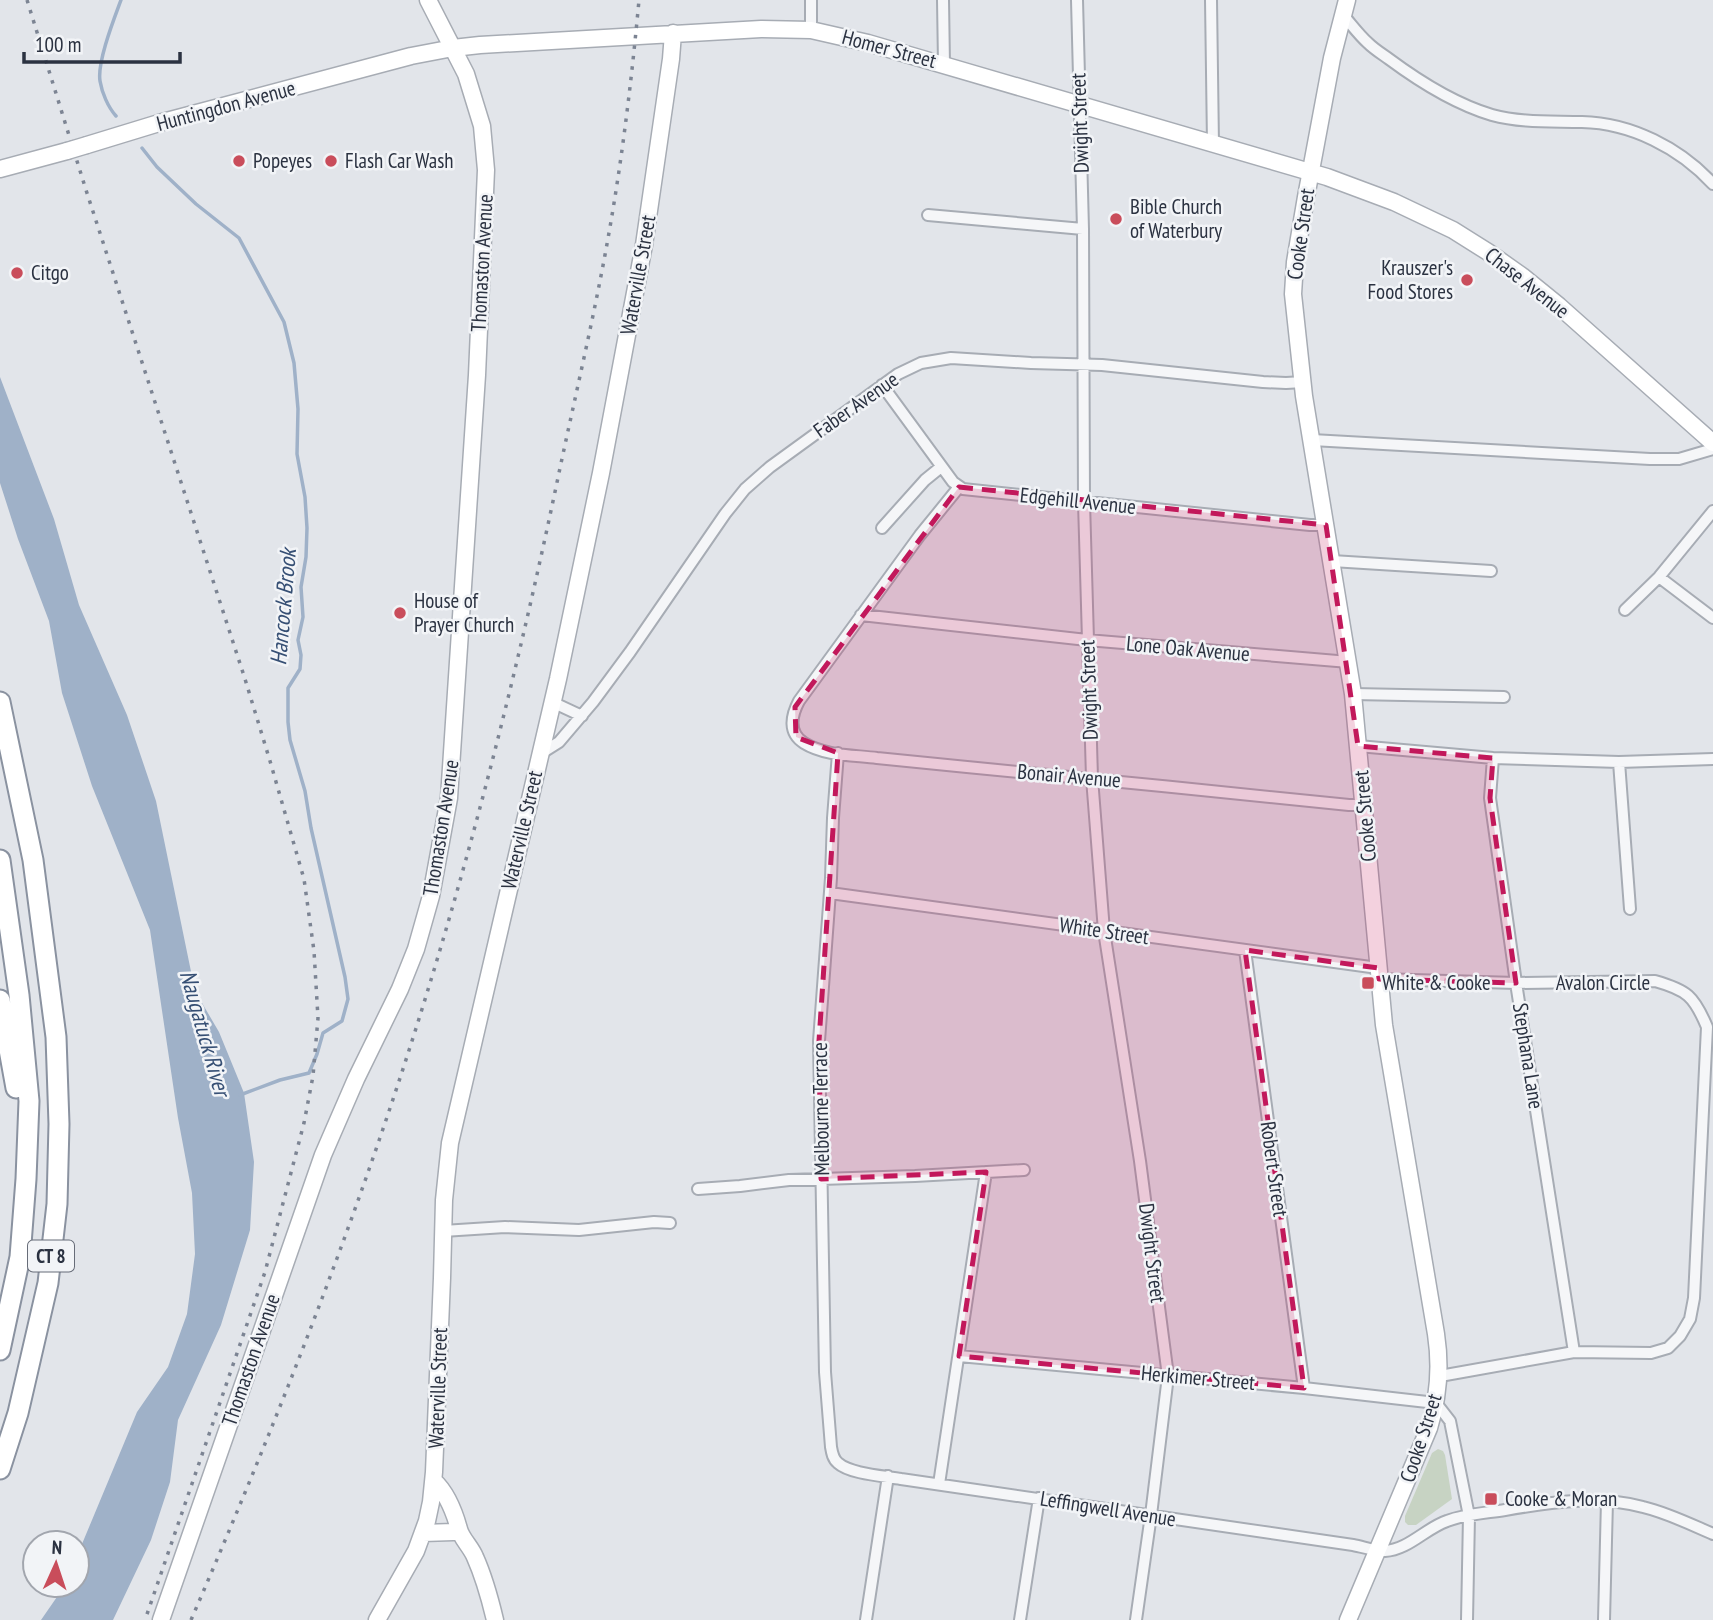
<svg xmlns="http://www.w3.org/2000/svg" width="1713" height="1620" font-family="'PT Sans Narrow',sans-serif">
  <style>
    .green { fill: #c7d3c3 }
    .water { fill: #9fb1c8 }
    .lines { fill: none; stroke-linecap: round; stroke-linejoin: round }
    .stream { stroke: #9fb1c8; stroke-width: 3.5 }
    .street-casing { stroke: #a7acb4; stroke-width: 14 }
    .secondary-casing { stroke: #a7acb4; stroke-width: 19 }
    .highway-casing { stroke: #8a92a0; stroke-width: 23 }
    .street { stroke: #f5f6f8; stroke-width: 10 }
    .secondary { stroke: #fff; stroke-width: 16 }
    .highway { stroke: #fff; stroke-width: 19 }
    .rail { stroke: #7c8493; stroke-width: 3.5; stroke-dasharray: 3.5 7; stroke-linecap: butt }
    .secondary-bridge-casing { stroke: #a7acb4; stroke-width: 19; stroke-linecap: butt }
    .secondary-bridge { stroke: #fff; stroke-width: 16 }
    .marked { fill: #c2185b; fill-opacity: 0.2; stroke: #c2185b; stroke-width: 5; stroke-dasharray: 14 9; stroke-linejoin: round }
    .poi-dot { fill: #c94d5b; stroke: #f2f4f7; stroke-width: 2.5 }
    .labels { text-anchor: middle; stroke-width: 5; stroke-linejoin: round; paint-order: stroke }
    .shield { fill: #f2f4f7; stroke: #676c78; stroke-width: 2 }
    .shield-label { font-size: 19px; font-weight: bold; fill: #2b3241 }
    .street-label { font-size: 21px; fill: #2b3241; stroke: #f2f4f7 }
    .poi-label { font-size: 21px; fill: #2b3241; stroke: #f2f4f7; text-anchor: start }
    .water-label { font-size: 23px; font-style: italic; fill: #364f74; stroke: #f2f4f7 }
  </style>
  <rect width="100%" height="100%" fill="#e2e5ea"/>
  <!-- green -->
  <path class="green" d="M1438,1449L1443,1451L1445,1455L1452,1499L1416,1525H1408L1405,1522V1516L1432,1453Z"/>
  <!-- water -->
  <path class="water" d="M0,377L54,519L79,605L127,715L156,801L195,991L219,1032L244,1093L254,1162L250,1230L221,1325L178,1420L170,1482L151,1540L113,1620H41L59,1594L63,1585H77V1556L137,1412L168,1367L187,1314L195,1254L192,1193L178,1118L150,930L92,786L62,693L49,621L18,539L0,483Z"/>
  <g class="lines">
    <!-- stream -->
    <path class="stream" d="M116,116C108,107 102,93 100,81C97,62 114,19 121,0
      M142,148L157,167L196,204L239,238L284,322L294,363L298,409L297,454L305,497L307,528L306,557L301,587L303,617L298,640L301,655L300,669L288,688V722L290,740L305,791L311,828L345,977L348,999L342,1021L323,1033L317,1054L309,1073L280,1080L240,1095"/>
    <!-- street casing -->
    <g class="street-casing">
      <path id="street" d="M943,0L944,64
        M1077,0L1083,229L1084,502L1092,778L1104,931L1140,1161L1168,1376L1151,1515L1136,1620
        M1211,0L1213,144
        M1343,15C1351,24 1359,35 1368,43C1374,49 1382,54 1389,59C1420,82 1455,104 1492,115C1521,123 1552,121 1582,122C1631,123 1680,148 1713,184
        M811,30V0
        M928,215L1083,229
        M882,385L953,482L963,489L1310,525H1326
        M1312,440L1650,459H1679L1713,449
        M959,487L920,535L799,701C791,716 788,733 804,743C825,756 853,755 877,758C907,761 937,764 967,767C1094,779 1222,792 1349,805H1364
        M882,528L925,480L941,467
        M1332,561L1491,571
        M1659,577L1713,618
        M1625,610L1659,577L1713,511
        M861,615L1087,640L1349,662
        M1353,694L1504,697
        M552,702L582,716
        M1358,746L1493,758L1619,762L1713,759
        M838,753L833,818L831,878L819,1041L825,1372L831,1447C832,1453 833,1459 838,1463C850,1474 885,1476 901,1479L1353,1545C1364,1547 1374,1551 1385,1551C1408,1550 1426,1528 1447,1521C1465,1514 1486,1513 1505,1510C1551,1502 1598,1495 1643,1507C1668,1513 1690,1524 1713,1534
        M540,754L559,742L593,702L630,652L725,514L745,489L770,467L898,374L921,363L951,358L1031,363L1102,365L1263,382L1286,383L1303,382
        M1493,758L1490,798L1516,983L1574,1352
        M1619,762L1630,909
        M830,893L1378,968
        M1245,950L1304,1388
        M1379,979L1516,983L1655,981C1687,990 1694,996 1707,1027L1694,1298L1690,1319L1680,1336L1668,1348L1651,1353L1574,1352L1440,1376
        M698,1189L740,1186L789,1180L915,1176L1024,1170
        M443,1231L505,1227L579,1230L654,1222L670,1223
        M959,1356L1304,1388L1436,1403L1450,1421L1469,1516L1467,1620
        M939,1484L986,1172
        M866,1620L888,1476
        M1020,1620L1039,1498
        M1604,1620L1607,1501"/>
    </g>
    <!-- secondary casing -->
    <g class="secondary-casing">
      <path id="secondary" d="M1347,0L1332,58L1306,197L1295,262L1293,294L1304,396L1353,694L1384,1025L1436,1334C1441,1367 1439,1396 1429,1428L1348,1620
        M87,145L159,123L411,56L453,48L480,45L761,29L811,30L868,43L1327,177L1394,202L1453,230L1488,252L1522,276L1559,306L1713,443
        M0,169L67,151
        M434,1481C447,1493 454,1511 459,1529C461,1538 471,1547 475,1557C484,1577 490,1599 495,1620
        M423,1533L453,1532L459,1531
        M161,1620L323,1155L356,1079L400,989L416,949L431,896L449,798L477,375L486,170L482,126L466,74L428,0
        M377,1620L416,1551L427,1521L431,1502L434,1472L442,1278L444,1200L450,1143L558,679L601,473L644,245L671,59L673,33"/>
    </g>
    <!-- highway casing -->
    <g class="highway-casing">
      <path id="highway" d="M0,702L33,860L56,1037L59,1124L57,1204L48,1283L18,1413L0,1469
        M0,860L19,995L29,1101L26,1179L20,1257L0,1350
        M0,1000L16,1088"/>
    </g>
    <!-- street -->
    <use href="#street" class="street"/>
    <!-- secondary -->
    <use href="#secondary" class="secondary"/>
    <!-- highway -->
    <use href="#highway" class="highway"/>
    <!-- rail -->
    <path class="rail" d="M27,0L86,190L245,679L270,761L304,879L314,951L318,1018L313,1076L304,1123L265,1272L145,1620
      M191,1620C262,1456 328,1291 385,1123C458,908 514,689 560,468C577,388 596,308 610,227C623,152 632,76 639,0"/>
    <!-- secondary-bridge casing -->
    <g class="secondary-bridge-casing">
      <path id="secondary-bridge" d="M67,151L87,145"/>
    </g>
    <!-- secondary-bridge -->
    <use href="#secondary-bridge" class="secondary-bridge"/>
  </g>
  <!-- marked area -->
  <path class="marked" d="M959,487L1326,525L1358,746L1493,758L1490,798L1516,983L1379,979L1378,968L1245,950L1304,1388L959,1356L986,1172L821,1179L819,1041L838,753L796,737L795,707Z"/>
  <!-- markers -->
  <g class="poi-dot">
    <circle cx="239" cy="161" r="7"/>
    <circle cx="331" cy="161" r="7"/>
    <circle cx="1116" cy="219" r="7"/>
    <circle cx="17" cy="273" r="7"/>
    <circle cx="1467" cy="280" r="7"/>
    <circle cx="400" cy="613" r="7"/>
    <rect x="1361" y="976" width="14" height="14" rx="3.5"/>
    <rect x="1484" y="1492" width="14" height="14" rx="3.5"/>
  </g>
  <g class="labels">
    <!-- shield labels -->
    <rect class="shield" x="28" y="1240.5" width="46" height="31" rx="5"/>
    <g class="shield-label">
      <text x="51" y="1263">CT 8</text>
    </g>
    <!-- street labels -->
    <g class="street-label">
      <text transform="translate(889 49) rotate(15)" y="7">Homer Street</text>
      <text transform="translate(226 106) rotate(-15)" y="7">Huntingdon Avenue</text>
      <text transform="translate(1080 123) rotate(-92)" y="7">Dwight Street</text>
      <text transform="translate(1301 234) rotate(-82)" y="7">Cooke Street</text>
      <text transform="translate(482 263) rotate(-87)" y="7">Thomaston Avenue</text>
      <text transform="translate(638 275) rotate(-80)" y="7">Waterville Street</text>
      <text transform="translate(1527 283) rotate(38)" y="7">Chase Avenue</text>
      <text transform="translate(856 405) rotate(-35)" y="7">Faber Avenue</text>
      <text transform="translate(1078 501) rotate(6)" y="7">Edgehill Avenue</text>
      <text transform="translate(1188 649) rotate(5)" y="7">Lone Oak Avenue</text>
      <text transform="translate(1089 690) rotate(-92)" y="7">Dwight Street</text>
      <text transform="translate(1069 776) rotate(5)" y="7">Bonair Avenue</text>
      <text transform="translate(1365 816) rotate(-95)" y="7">Cooke Street</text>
      <text transform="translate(441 828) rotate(-81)" y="7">Thomaston Avenue</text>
      <text transform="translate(522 830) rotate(-77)" y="7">Waterville Street</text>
      <text transform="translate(1104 931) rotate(8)" y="7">White Street</text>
      <text x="1603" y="990">Avalon Circle</text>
      <text transform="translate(1528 1056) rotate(81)" y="7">Stephana Lane</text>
      <text transform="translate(821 1109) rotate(-91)" y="7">Melbourne Terrace</text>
      <text transform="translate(1274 1169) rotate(82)" y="7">Robert Street</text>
      <text transform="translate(1152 1253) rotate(83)" y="7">Dwight Street</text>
      <text transform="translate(251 1360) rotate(-71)" y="7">Thomaston Avenue</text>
      <text transform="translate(1198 1378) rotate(5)" y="7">Herkimer Street</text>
      <text transform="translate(438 1388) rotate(-88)" y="7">Waterville Street</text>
      <text transform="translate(1421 1438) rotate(-72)" y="7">Cooke Street</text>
      <text transform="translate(1108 1509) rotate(9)" y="7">Leffingwell Avenue</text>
    </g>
    <!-- poi labels -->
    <g class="poi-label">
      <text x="253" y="168">Popeyes</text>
      <text x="345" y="168">Flash Car Wash</text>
      <text x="1130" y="214">Bible Church<tspan x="1130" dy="24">of Waterbury</tspan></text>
      <text x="1453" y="275" text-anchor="end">Krauszer's<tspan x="1453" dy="24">Food Stores</tspan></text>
      <text x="31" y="280">Citgo</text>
      <text x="414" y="608">House of<tspan x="414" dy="24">Prayer Church</tspan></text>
      <text x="1382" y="990">White &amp; Cooke</text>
      <text x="1505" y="1506">Cooke &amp; Moran</text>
    </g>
    <!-- water labels -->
    <g class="water-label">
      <text transform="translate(283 607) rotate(-85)" y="8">Hancock Brook</text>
      <text transform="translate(205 1033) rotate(74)" y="8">Naugatuck River</text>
    </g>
  </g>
  <!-- north arrow -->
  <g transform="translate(56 1564) rotate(3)"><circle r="33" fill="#f2f4f7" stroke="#a2a6ae" stroke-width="2"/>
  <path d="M0-5L12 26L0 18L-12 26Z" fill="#c94d5b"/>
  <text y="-10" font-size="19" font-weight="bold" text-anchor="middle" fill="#2b3241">N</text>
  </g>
  <!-- scale -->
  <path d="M24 52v10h156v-10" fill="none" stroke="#2b3241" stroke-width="3.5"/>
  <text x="35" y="52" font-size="21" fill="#2b3241" stroke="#f2f4f7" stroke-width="5" paint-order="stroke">100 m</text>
</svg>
